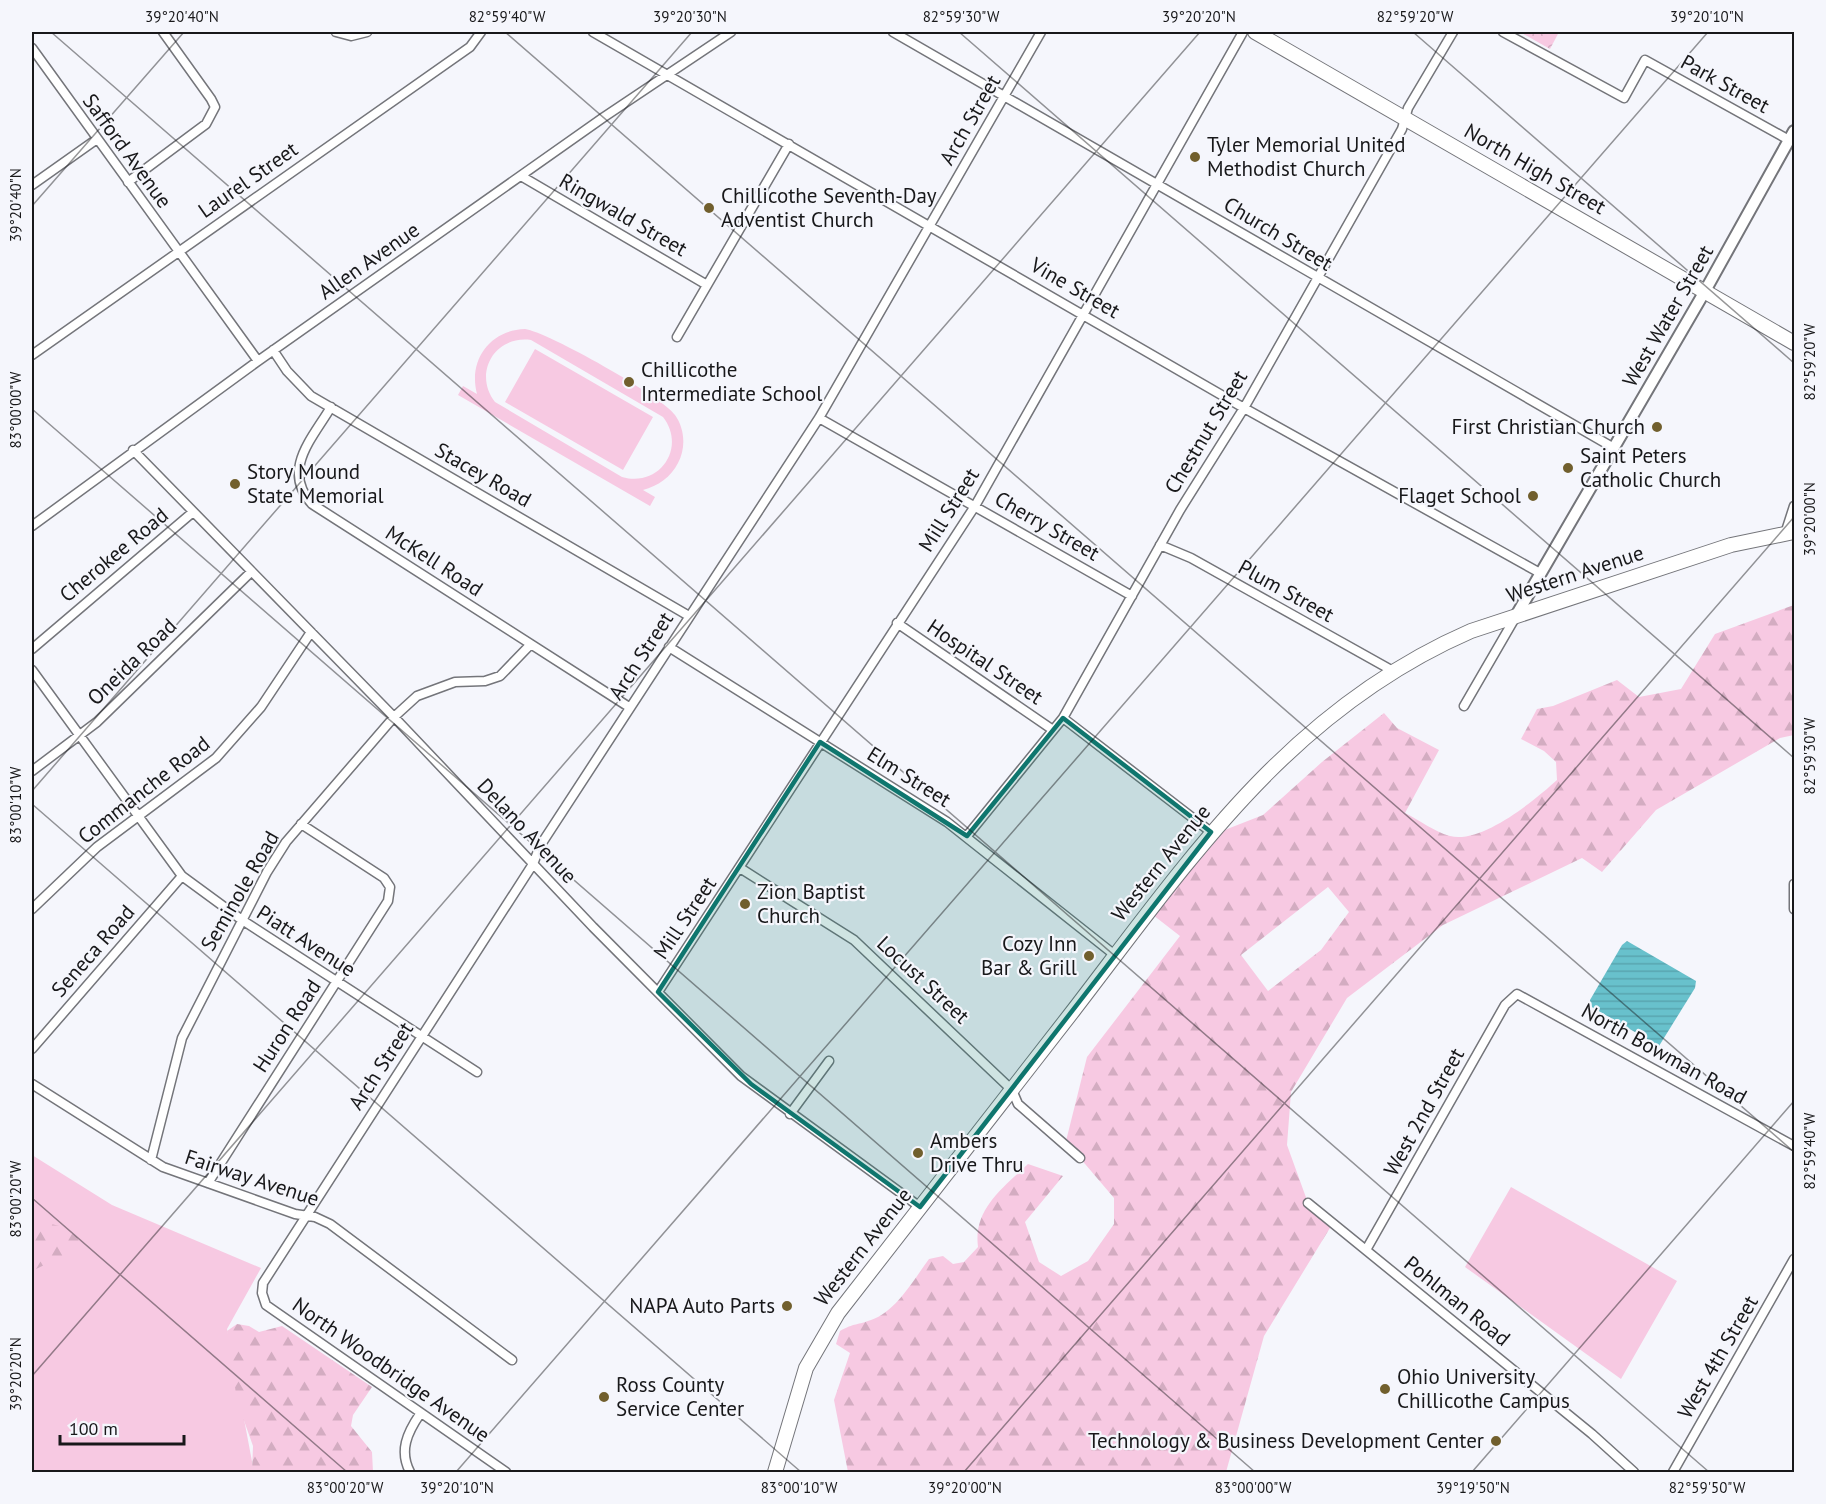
<svg xmlns="http://www.w3.org/2000/svg" width="1826" height="1504" font-family="'PT Sans',sans-serif">
  <style>
    .grass { fill: #f7c9e2; fill-rule: evenodd }
    .forest { fill: url(#forest-firs); fill-rule: evenodd }
    .park { fill: url(#park-crowns) }
    .water { fill: url(#water-rules) }
    .lines { fill: none; stroke-linecap: round; stroke-linejoin: round }
    .minor-casing { stroke: #74757a; stroke-width: 11 }
    .tertiary-casing { stroke: #74757a; stroke-width: 14 }
    .primary-casing { stroke: #74757a; stroke-width: 16 }
    .minor { stroke: #fff; stroke-width: 8 }
    .tertiary { stroke: #fff; stroke-width: 10 }
    .primary { stroke: #fff; stroke-width: 14 }
    .marked { fill: #0f766e; fill-opacity: 0.2; stroke: #0f766e; stroke-width: 4.5; stroke-linejoin: round }
    .ticks { fill: none; stroke: #18181a; stroke-width: 1.5; stroke-opacity: 0.45 }
    .poi-dot { fill: #715f2d; stroke: #f5f6fc; stroke-width: 2 }
    .labels { text-anchor: middle; stroke-width: 4.5; stroke-linejoin: round; paint-order: stroke }
    .street-label { font-size: 21px; fill: #18181a; stroke: #f5f6fc }
    .poi-label { font-size: 21px; fill: #18181a; stroke: #f5f6fc; text-anchor: start }
    .neatline { fill: none; stroke: #18181a; stroke-width: 2 }
    .ticks-label { font-size: 15px; text-anchor: middle; fill: #18181a }
  </style>
  <defs>
    <pattern id="forest-firs" width="22" height="20" patternUnits="userSpaceOnUse" patternTransform="scale(1.5)"><rect width="22" height="20" fill="#f7c9e2"/><path d="M5 1l3.5 6h-7zM16 11l3.5 6h-7z" fill="#d3acc1"/></pattern>
    <pattern id="park-crowns" width="20" height="18" patternUnits="userSpaceOnUse" patternTransform="scale(1.5)"><rect width="20" height="18" fill="#f7c9e2"/><path d="M2 6a3 3 0 1 1 6 0M12 15a3 3 0 1 1 6 0" fill="none" stroke="#d3acc1"/></pattern>
    <pattern id="water-rules" width="6" height="5" patternUnits="userSpaceOnUse" patternTransform="scale(1.5)"><rect width="6" height="5" fill="#68c1cc"/><path d="M0 2.5h6" fill="none" stroke="#59a5af"/></pattern>
  </defs>
  <rect width="100%" height="100%" fill="#f5f6fc"/>
  <!-- grass -->
  <path class="grass" d="M525,329C548,332 663,397 675,415C685,429 686,448 678,463C671,477 658,486 643,490L655,497L650,506L458,395L463,386L477,394C468,360 490,330 525,329ZM531,340L663,417C687,448 659,488 622,477L495,402C473,374 494,335 531,340Z
    M535,349L653,417L623,470L505,402Z
    M32,1155L112,1205L261,1268L227,1329L254,1472H32Z
    M1511,1187L1677,1281L1621,1379L1465,1267Z"/>
  <!-- forest -->
  <path class="forest" d="M1794,605V735L1780,738L1656,810L1602,872L1582,858L1443,925L1347,998L1291,1092L1287,1145L1308,1203L1333,1223L1264,1336L1226,1472H848L834,1400L850,1353L836,1344L840,1331C854,1323 858,1325 871,1320C896,1312 914,1279 929,1259L943,1256L953,1264L964,1262L978,1247C973,1209 1003,1188 1028,1164L1063,1176L1025,1222L1039,1262L1061,1276L1088,1261L1114,1224V1198L1080,1158L1065,1145L1087,1057L1180,936L1153,915L1217,833L1263,815L1322,762L1384,713L1397,728L1439,750L1405,813C1419,820 1435,832 1450,836C1482,844 1535,800 1557,780L1556,762L1544,751L1521,739L1537,709L1553,706L1617,680L1639,697L1681,689L1715,634ZM1328,887L1349,912L1321,950L1268,991L1241,955Z
    M32,1219L63,1227L82,1241L75,1250L32,1271Z
    M237,1324L249,1326L259,1332L282,1326L372,1387L353,1415L351,1426L372,1452L373,1472H252L253,1446L237,1401L227,1331Z"/>
  <!-- park -->
  <path class="park" d="M1520,32H1559L1550,49Z"/>
  <!-- water -->
  <path class="water" d="M1627,941L1696,981L1695,988L1659,1046L1590,1006V1000L1622,945Z"/>
  <g class="lines">
    <!-- minor casing -->
    <g class="minor-casing">
      <path id="minor" d="M336,32L351,36L367,32
        M593,32L1244,408L1540,573
        M893,32L1614,448
        M1503,32L1624,98L1645,60L1789,140
        M32,48L258,361
        M521,176L707,285
        M128,182L206,124L215,107L211,99L163,32
        M32,185L97,139
        M677,337L789,144
        M273,350L287,371L311,396L689,616
        M32,355L470,47L481,32
        M331,407C312,439 281,470 312,504L629,707
        M819,418L1132,596
        M133,450L394,717L593,927L741,1076L920,1207
        M32,526L258,361L604,117L731,32
        M1785,534L1794,506
        M1160,545L1191,558L1393,671
        M897,623L1053,730
        M669,647L947,822L1116,956
        M32,649L193,512
        M32,670L182,876L242,920L477,1072
        M1464,706L1515,618
        M1063,718L1211,832
        M32,771L97,722L251,572
        M967,836L1063,718L1180,510L1244,408L1402,129L1408,108L1453,32
        M740,868L854,940L1012,1090L1018,1104L1080,1158
        M1794,884V909
        M32,909L97,847L216,758L261,707L311,632
        M658,992L975,506L1243,32
        M32,1049L182,876
        M32,1084L163,1167L295,1214L315,1217L330,1224L512,1360
        M790,1114L829,1061
        M151,1160L182,1038L267,872L286,842L394,717L417,696L455,682L485,681L500,676L530,645
        M208,1183L388,901L390,887L384,878L301,824
        M1308,1203L1592,1434L1634,1472
        M1366,1250L1505,1005L1517,994L1794,1146
        M410,1472C399,1451 407,1433 420,1414
        M506,1472L266,1305L262,1293L263,1283L533,864L540,846L819,418L1041,32
        M1673,1472L1794,1259"/>
    </g>
    <!-- tertiary casing -->
    <g class="tertiary-casing">
      <path id="tertiary" d="M1517,614L1705,291L1794,131"/>
    </g>
    <!-- primary casing -->
    <g class="primary-casing">
      <path id="primary" d="M1255,32L1794,343
        M775,1472L806,1368L838,1313C917,1213 995,1112 1073,1011C1189,860 1289,710 1471,631L1731,545L1794,532"/>
    </g>
    <!-- minor -->
    <use href="#minor" class="minor"/>
    <!-- tertiary -->
    <use href="#tertiary" class="tertiary"/>
    <!-- primary -->
    <use href="#primary" class="primary"/>
  </g>
  <!-- marked area -->
  <path class="marked" d="M1063,718L1211,832L920,1207L751,1084L658,992L820,742L967,836Z"/>
  <!-- ticks -->
  <path class="ticks" d="M51,32L1709,1472M505,32L1794,1152M959,32L1794,758M1413,32L1794,363M32,206L184,32M32,409L1255,1472M32,791L692,32M32,804L801,1472M32,1198L347,1472M32,1376L1200,32M456,1472L1708,32M964,1472L1794,517M1472,1472L1794,1101"/>
  <!-- markers -->
  <g class="poi-dot">
    <circle cx="1195" cy="157" r="6"/>
    <circle cx="709" cy="208" r="6"/>
    <circle cx="629" cy="382" r="6"/>
    <circle cx="1657" cy="427" r="6"/>
    <circle cx="1568" cy="468" r="6"/>
    <circle cx="235" cy="484" r="6"/>
    <circle cx="1533" cy="496" r="6"/>
    <circle cx="745" cy="904" r="6"/>
    <circle cx="1089" cy="956" r="6"/>
    <circle cx="918" cy="1153" r="6"/>
    <circle cx="787" cy="1306" r="6"/>
    <circle cx="1385" cy="1389" r="6"/>
    <circle cx="604" cy="1397" r="6"/>
    <circle cx="1496" cy="1441" r="6"/>
  </g>
  <g class="labels">
    <!-- street labels -->
    <g class="street-label">
      <text transform="translate(1725 84) rotate(29)" y="7">Park Street</text>
      <text transform="translate(970 120) rotate(-60)" y="7">Arch Street</text>
      <text transform="translate(127 151) rotate(54)" y="7">Safford Avenue</text>
      <text transform="translate(1535 169) rotate(30)" y="7">North High Street</text>
      <text transform="translate(248 180) rotate(-35)" y="7">Laurel Street</text>
      <text transform="translate(623 215) rotate(30)" y="7">Ringwald Street</text>
      <text transform="translate(1278 234) rotate(31)" y="7">Church Street</text>
      <text transform="translate(369 261) rotate(-35)" y="7">Allen Avenue</text>
      <text transform="translate(1075 288) rotate(30)" y="7">Vine Street</text>
      <text transform="translate(1668 316) rotate(-60)" y="7">West Water Street</text>
      <text transform="translate(1206 432) rotate(-59)" y="7">Chestnut Street</text>
      <text transform="translate(483 475) rotate(30)" y="7">Stacey Road</text>
      <text transform="translate(949 510) rotate(-58)" y="7">Mill Street</text>
      <text transform="translate(1047 526) rotate(30)" y="7">Cherry Street</text>
      <text transform="translate(114 555) rotate(-40)" y="7">Cherokee Road</text>
      <text transform="translate(434 561) rotate(33)" y="7">McKell Road</text>
      <text transform="translate(1575 574) rotate(-18)" y="7">Western Avenue</text>
      <text transform="translate(1286 591) rotate(29)" y="7">Plum Street</text>
      <text transform="translate(641 656) rotate(-57)" y="7">Arch Street</text>
      <text transform="translate(132 662) rotate(-44)" y="7">Oneida Road</text>
      <text transform="translate(985 662) rotate(34)" y="7">Hospital Street</text>
      <text transform="translate(909 777) rotate(32)" y="7">Elm Street</text>
      <text transform="translate(144 790) rotate(-38)" y="7">Commanche Road</text>
      <text transform="translate(527 831) rotate(47)" y="7">Delano Avenue</text>
      <text transform="translate(1161 863) rotate(-51)" y="7">Western Avenue</text>
      <text transform="translate(240 891) rotate(-60)" y="7">Seminole Road</text>
      <text transform="translate(685 918) rotate(-56)" y="7">Mill Street</text>
      <text transform="translate(306 941) rotate(33)" y="7">Piatt Avenue</text>
      <text transform="translate(93 951) rotate(-49)" y="7">Seneca Road</text>
      <text transform="translate(923 980) rotate(43)" y="7">Locust Street</text>
      <text transform="translate(287 1026) rotate(-57)" y="7">Huron Road</text>
      <text transform="translate(1664 1054) rotate(29)" y="7">North Bowman Road</text>
      <text transform="translate(381 1066) rotate(-57)" y="7">Arch Street</text>
      <text transform="translate(1424 1112) rotate(-61)" y="7">West 2nd Street</text>
      <text transform="translate(252 1178) rotate(18)" y="7">Fairway Avenue</text>
      <text transform="translate(863 1247) rotate(-52)" y="7">Western Avenue</text>
      <text transform="translate(1457 1301) rotate(39)" y="7">Pohlman Road</text>
      <text transform="translate(1718 1357) rotate(-60)" y="7">West 4th Street</text>
      <text transform="translate(391 1370) rotate(35)" y="7">North Woodbridge Avenue</text>
    </g>
    <!-- poi labels -->
    <g class="poi-label">
      <text x="1207" y="152">Tyler Memorial United<tspan x="1207" dy="24">Methodist Church</tspan></text>
      <text x="721" y="203">Chillicothe Seventh-Day<tspan x="721" dy="24">Adventist Church</tspan></text>
      <text x="641" y="377">Chillicothe<tspan x="641" dy="24">Intermediate School</tspan></text>
      <text x="1645" y="434" text-anchor="end">First Christian Church</text>
      <text x="1580" y="463">Saint Peters<tspan x="1580" dy="24">Catholic Church</tspan></text>
      <text x="247" y="479">Story Mound<tspan x="247" dy="24">State Memorial</tspan></text>
      <text x="1521" y="503" text-anchor="end">Flaget School</text>
      <text x="757" y="899">Zion Baptist<tspan x="757" dy="24">Church</tspan></text>
      <text x="1077" y="951" text-anchor="end">Cozy Inn<tspan x="1077" dy="24">Bar &amp; Grill</tspan></text>
      <text x="930" y="1148">Ambers<tspan x="930" dy="24">Drive Thru</tspan></text>
      <text x="775" y="1313" text-anchor="end">NAPA Auto Parts</text>
      <text x="1397" y="1384">Ohio University<tspan x="1397" dy="24">Chillicothe Campus</tspan></text>
      <text x="616" y="1392">Ross County<tspan x="616" dy="24">Service Center</tspan></text>
      <text x="1484" y="1448" text-anchor="end">Technology &amp; Business Development Center</text>
    </g>
  </g>
  <!-- border -->
  <rect width="1826" height="1504" fill="none" stroke="#f5f6fc" stroke-width="66"/>
  <!-- scale -->
  <path d="M60 1435v9h124v-9" fill="none" stroke="#18181a" stroke-width="3"/>
  <text x="69" y="1435" font-size="18" fill="#18181a" stroke="#f5f6fc" stroke-width="4.5" paint-order="stroke">100 m</text>
  <rect x="33" y="33" width="1760" height="1438" class="neatline"/>
  <g class="ticks-label">
    <text x="182" y="22">39°20'40"N</text>
    <text x="507" y="22">82°59'40"W</text>
    <text x="690" y="22">39°20'30"N</text>
    <text x="961" y="22">82°59'30"W</text>
    <text x="1199" y="22">39°20'20"N</text>
    <text x="1415" y="22">82°59'20"W</text>
    <text x="1707" y="22">39°20'10"N</text>
    <text transform="translate(16 205) rotate(-90)" y="5">39°20'40"N</text>
    <text transform="translate(1810 362) rotate(-90)" y="5">82°59'20"W</text>
    <text transform="translate(16 410) rotate(-90)" y="5">83°00'00"W</text>
    <text transform="translate(1810 519) rotate(-90)" y="5">39°20'00"N</text>
    <text transform="translate(1810 756) rotate(-90)" y="5">82°59'30"W</text>
    <text transform="translate(16 805) rotate(-90)" y="5">83°00'10"W</text>
    <text transform="translate(1810 1151) rotate(-90)" y="5">82°59'40"W</text>
    <text transform="translate(16 1199) rotate(-90)" y="5">83°00'20"W</text>
    <text transform="translate(16 1374) rotate(-90)" y="5">39°20'20"N</text>
    <text x="345" y="1493">83°00'20"W</text>
    <text x="457" y="1493">39°20'10"N</text>
    <text x="799" y="1493">83°00'10"W</text>
    <text x="965" y="1493">39°20'00"N</text>
    <text x="1253" y="1493">83°00'00"W</text>
    <text x="1473" y="1493">39°19'50"N</text>
    <text x="1707" y="1493">82°59'50"W</text>
  </g>
</svg>
